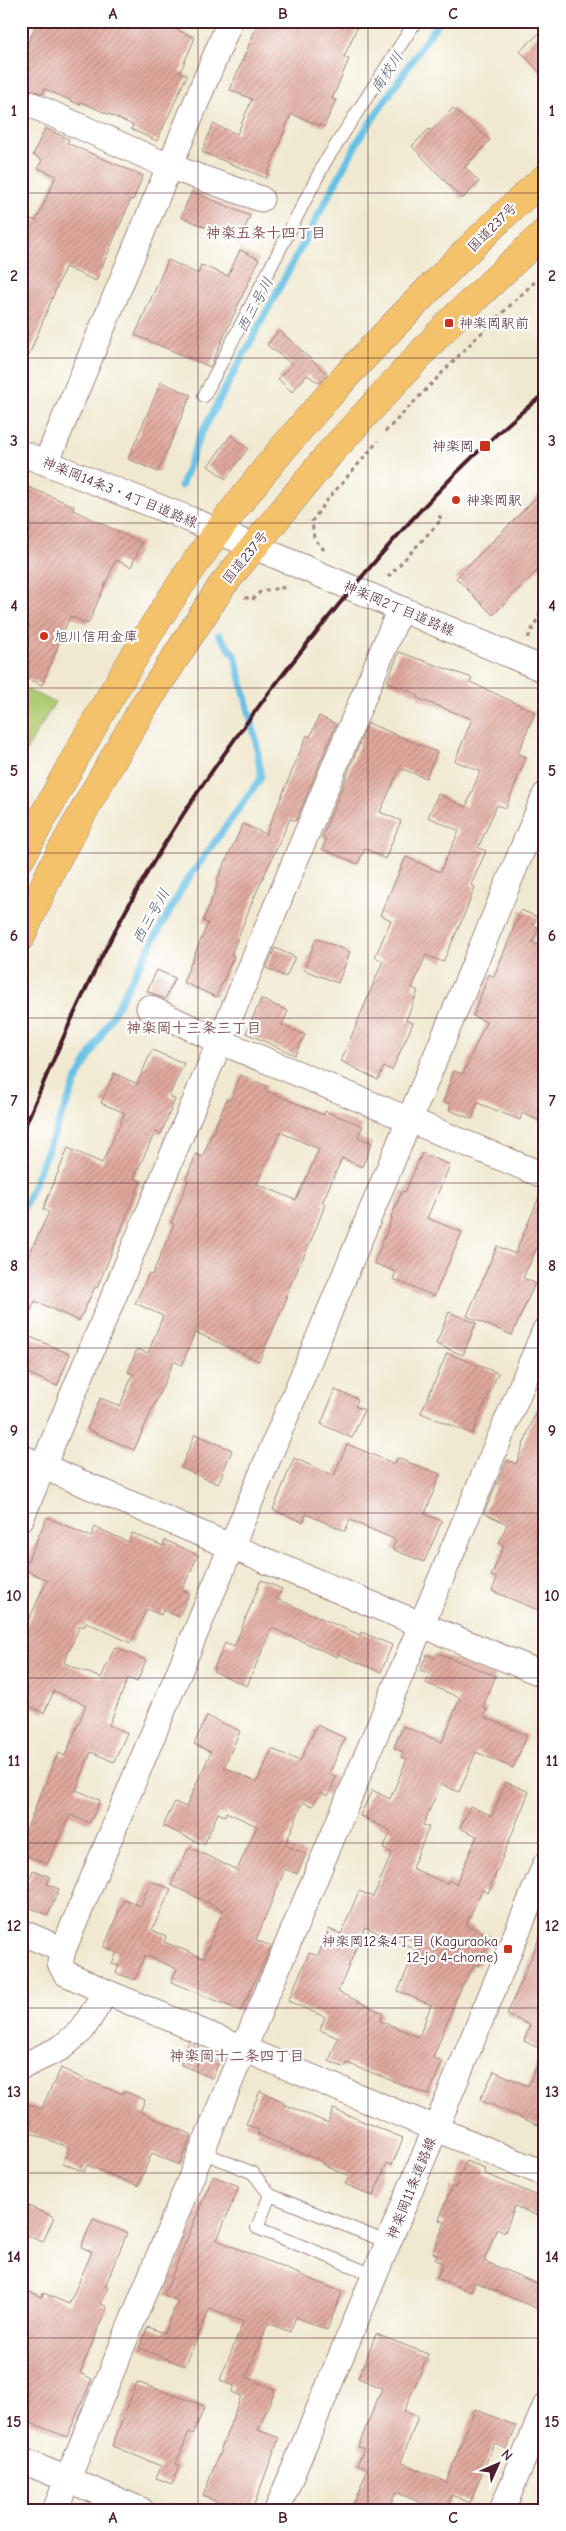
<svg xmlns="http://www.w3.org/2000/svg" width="566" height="2531" font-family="'Comic Neue','Klee One',sans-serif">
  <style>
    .garden { fill: #b0cc72; stroke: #7d764e }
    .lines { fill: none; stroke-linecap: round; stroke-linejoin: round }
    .stream { stroke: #67c1e5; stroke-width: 7 }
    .building { fill: url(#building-hatch); fill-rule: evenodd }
    .service-casing { stroke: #9d847e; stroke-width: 14 }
    .minor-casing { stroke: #9d847e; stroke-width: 27 }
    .trunk-casing { stroke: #9d847e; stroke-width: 29 }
    .path { stroke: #9d847e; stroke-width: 3; stroke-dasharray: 4 4; stroke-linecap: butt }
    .service { stroke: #fff; stroke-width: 12 }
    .minor { stroke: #fff; stroke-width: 25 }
    .trunk { stroke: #f3c26a; stroke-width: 28 }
    .rail { stroke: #4a1f2b; stroke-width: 4 }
    .grid { fill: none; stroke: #4a1f2b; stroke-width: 1; stroke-opacity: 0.55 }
    .poi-dot { fill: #c8321e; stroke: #fff; stroke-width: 2 }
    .labels { text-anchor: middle; stroke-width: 4.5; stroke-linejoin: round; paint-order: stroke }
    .street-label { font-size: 14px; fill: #4a1f2b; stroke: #fff }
    .poi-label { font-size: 14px; fill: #4a1f2b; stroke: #fff; text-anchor: start }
    .water-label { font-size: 15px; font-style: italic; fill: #54586c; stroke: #fff }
    .neighbourhood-label { font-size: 15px; font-weight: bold; fill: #7f4f53; stroke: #fff }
    .neatline { fill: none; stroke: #4a1f2b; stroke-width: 2 }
    .grid-label { font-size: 16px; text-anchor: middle; font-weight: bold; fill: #4a1f2b }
  </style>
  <defs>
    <pattern id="building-hatch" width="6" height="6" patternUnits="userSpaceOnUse" patternTransform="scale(1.25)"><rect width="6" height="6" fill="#e1a99d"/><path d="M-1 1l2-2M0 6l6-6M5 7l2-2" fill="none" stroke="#b88980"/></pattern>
  </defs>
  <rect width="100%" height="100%" fill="#fff"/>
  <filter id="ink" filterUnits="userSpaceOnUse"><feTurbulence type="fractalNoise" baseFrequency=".02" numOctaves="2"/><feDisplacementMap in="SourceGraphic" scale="10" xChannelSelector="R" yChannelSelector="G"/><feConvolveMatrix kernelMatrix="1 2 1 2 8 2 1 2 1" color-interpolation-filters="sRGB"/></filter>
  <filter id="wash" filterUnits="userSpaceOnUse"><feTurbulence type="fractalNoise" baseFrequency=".0096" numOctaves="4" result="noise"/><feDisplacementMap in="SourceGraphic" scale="20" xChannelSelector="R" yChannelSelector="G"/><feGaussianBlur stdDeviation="1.12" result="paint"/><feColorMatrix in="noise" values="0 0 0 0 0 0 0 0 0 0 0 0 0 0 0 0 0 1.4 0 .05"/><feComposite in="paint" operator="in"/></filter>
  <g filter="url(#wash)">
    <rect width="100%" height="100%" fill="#f0e9d0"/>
    <!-- garden -->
    <path class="garden" d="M21,688L55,702L21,759Z"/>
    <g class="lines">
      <!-- stream -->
      <path class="stream" d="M181,486L199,438L359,139L439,21
        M21,1215L76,1081L185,883L261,778L256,740L235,656L219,635"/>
    </g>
    <g id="blocks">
      <!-- building -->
      <path class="building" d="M38,21H182L178,30L195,38L180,72L187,75L157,141L131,129L133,125L81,102L80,105L45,89L43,94L25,87L28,81L21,78V76L27,63L21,58Z
        M259,21H360L344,57L349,59L332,99L336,100L324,127L291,114L266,178L202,152L213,124L237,134L252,99L230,90Z
        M545,28V78L520,51Z
        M453,108L490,140L465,167L479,182L462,199L412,146L429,129L431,131Z
        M45,128L69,139L67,143L143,176L133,200L131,199L96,281L65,267L22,372L21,215L36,221L56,176L38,168L42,160L33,155Z
        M192,191L250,216L239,241L181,217Z
        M240,250L259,259L210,367L135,335L168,260L198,274L201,265L228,276Z
        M279,330L327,374L319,383L307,375L292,392L278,379L292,364L267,345Z
        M161,382L191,395L158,472L128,459Z
        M231,435L248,448L226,479L208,466Z
        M21,484L74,506L73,510L142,543L131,567L116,560L88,624L70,616L42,685L21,676V648L30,626L21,622Z
        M545,489V563L493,615L456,578Z
        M399,652L472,678L470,682L535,712L518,754L526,757L506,808L497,805L478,848L486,851L471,885L475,887L462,920L443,962L426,955L412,988L418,991L406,1020L413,1023L392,1070L384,1067L378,1080L341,1061L383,961L375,957L391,920L380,915L406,857L440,872L459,831L428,817L438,794L466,807L480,771L455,761L472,719L417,698L418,695L387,682Z
        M319,716L336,724L296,821L290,819L252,902L231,955L234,956L216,997L183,982L208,923L203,921L218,883L216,882L243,824L266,834L307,735L310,737Z
        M368,723L437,752L426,778L400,768L380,812L401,821L385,859L365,848L358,864L322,849L326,839L322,837Z
        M521,910L537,917L533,925L539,928L532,942L545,948V1123L522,1113L520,1120L478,1103L472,1119L449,1110L451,1104L443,1102L454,1071L463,1074L486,1022L473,1016L489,974L494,977Z
        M316,938L350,952L338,983L304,970Z
        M275,948L295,957L286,977L266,968Z
        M157,970L175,978L165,999L147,991Z
        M261,999L288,1011L282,1025L305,1035L295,1055L246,1033Z
        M152,1050L184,1063L169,1096L175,1099L161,1134L155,1132L134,1178L141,1181L97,1288L95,1287L79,1321L35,1301L21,1333V1272L49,1212L43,1209L68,1148L102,1163L125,1113L101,1103L114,1073L137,1084Z
        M241,1075L267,1086L265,1090L324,1115L325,1111L363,1126L358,1137L372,1143L362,1167L342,1158L322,1203L325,1205L313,1236L285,1297L287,1298L259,1361L195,1332L182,1365L174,1361L134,1450L87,1429L100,1398L120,1406L133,1374L128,1372L137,1349L148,1353L163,1316L135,1303L149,1274L152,1275L174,1224L171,1223L188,1181L186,1179L196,1154L202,1157L227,1099L230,1100ZM280,1132L319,1149L296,1200L257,1184Z
        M422,1153L450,1165L427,1218L462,1232L434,1296L393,1279L396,1272L374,1263L392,1218L391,1217L402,1191L405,1192Z
        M542,1190H545V1230L523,1278L535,1283L512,1335L467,1316L497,1246L515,1254Z
        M449,1312L476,1323L463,1355L436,1344Z
        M21,1333L70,1354L57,1386L21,1370Z
        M447,1353L498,1373L472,1434L421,1413Z
        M335,1390L358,1399L355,1406L364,1410L352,1438L321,1424Z
        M543,1393H545V1613L492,1591L497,1578L491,1576L504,1545L499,1543L507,1524L484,1513L507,1460L516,1464Z
        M195,1434L232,1450L218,1484L181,1468Z
        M347,1444L395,1464L397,1458L440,1474L425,1514L442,1521L424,1562L392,1549L396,1540L350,1520L345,1531L306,1514L303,1522L273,1510L294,1458L334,1476Z
        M47,1517L91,1537L95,1527L129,1542L132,1533L163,1546L165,1540L198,1555L182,1590L189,1593L179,1617L163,1610L161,1615L147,1609L131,1643L86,1622L84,1627L80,1625L64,1663L101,1678L115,1647L146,1660L137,1682L128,1678L109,1725L127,1733L114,1762L91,1752L76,1790L100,1800L90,1823L70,1815L47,1864L21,1853V1842L58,1753L65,1756L86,1705L54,1691L44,1713L21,1702V1637L47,1580L24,1569Z
        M261,1580L282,1589L277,1599L360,1635L361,1632L392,1645L381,1672L338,1654L337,1657L272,1628L247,1686L213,1671L225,1643L234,1647Z
        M437,1653L496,1676L483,1707L487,1709L484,1717L527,1735L513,1768L476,1752L459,1792L441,1784L423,1825L429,1827L412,1868L447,1884L448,1880L456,1884L477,1836L460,1828L470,1806L492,1816L506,1782L529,1792L488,1893L482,1890L466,1925L491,1936L479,1966L474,1964L458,1994L433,2058L442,2062L429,2095L347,2063L345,2068L329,2061L338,2038L320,2030L325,2017L288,2001L309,1953L318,1956L329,1929L341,1934L359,1891L373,1897L392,1853L383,1849L391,1831L360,1816L372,1790L390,1799L407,1759L401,1757L403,1752L394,1748L403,1726L442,1742L460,1698L426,1683L430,1674L420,1670L427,1654L434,1658ZM365,1927L416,1949L398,1991L431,2005L419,2037L380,2021L383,2013L338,1992Z
        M207,1716L240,1731L224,1767L257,1782L272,1749L300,1761L317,1725L345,1738L329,1774L336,1777L328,1796L320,1792L313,1806L303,1802L285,1845L306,1854L297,1874L285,1869L256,1940L271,1946L241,2011L171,1982L177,1969L145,1955L135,1980L116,1973L119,1966L112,1964L117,1952L104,1947L124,1899L140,1906L151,1881L171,1889L152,1930L166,1936L164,1942L204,1958L223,1910L171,1885L189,1847L237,1870L257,1826L226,1812L225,1816L218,1813L204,1845L163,1826L175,1802L186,1807L211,1752L194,1744Z
        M33,1870L50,1877L47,1884L59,1889L48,1915L21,1904Z
        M545,1924V2128L480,2100L494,2071L528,2086L543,2050L524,2041L530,2025L507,2015Z
        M189,2045L221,2058L212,2078L181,2065Z
        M61,2068L88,2081L123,2094L124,2091L145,2100L140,2112L192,2135L179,2165L152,2153L138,2186L87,2165L84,2172L63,2163L69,2148L21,2129V2115L26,2103L41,2109Z
        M260,2091L284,2102L283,2104L328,2123L333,2109L403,2138L392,2165L387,2163L373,2196L345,2184L349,2176L322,2164L323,2162L257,2134L259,2130L246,2124Z
        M466,2161L485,2168L484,2173L545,2199V2219L515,2206L505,2232L497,2228L484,2261L545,2287V2312L475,2282L471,2292L437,2278L443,2263L435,2260L438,2255L433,2253L445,2222L439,2220L452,2186L455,2188Z
        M213,2176L239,2186L217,2240L342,2292L327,2330L296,2317L290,2332L268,2323L246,2377L275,2390L258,2430L279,2438L252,2510H220L222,2504L203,2496L241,2396L232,2392L234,2386L220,2380L243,2322L210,2308L185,2366L139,2348L148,2327L164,2333L178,2301L164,2295Z
        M28,2206L54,2217L43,2242L21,2233V2221Z
        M93,2219L127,2233L105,2286L108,2287L101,2304L107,2307L80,2373L92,2379L67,2437L21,2419V2288L42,2297L43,2293L69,2304L92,2252L81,2247Z
        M376,2334L428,2354L404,2411L418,2417L401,2462L446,2482L475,2409L516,2426L507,2449L494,2443L470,2503L452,2495L446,2510H437L396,2492L388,2510H351L368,2469L357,2465L364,2449L358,2447L382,2388L358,2378Z
        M137,2382L205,2406L193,2434L189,2432L176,2464L180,2466L172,2484L156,2478L161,2466L112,2446Z"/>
    </g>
  </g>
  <g filter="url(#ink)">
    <use href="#blocks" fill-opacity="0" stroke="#9d847e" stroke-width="1"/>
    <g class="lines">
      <!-- service casing -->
      <g class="service-casing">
        <path id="service" d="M204,396L325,162L416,21
          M538,667L545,650
          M202,2152L253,2173L270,2195
          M374,2275L257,2228L270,2195L389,2243"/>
      </g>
      <!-- minor casing -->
      <g class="minor-casing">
        <path id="minor" d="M21,100L168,166L261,199
          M21,453L189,519L545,670
          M46,463L230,21
          M149,1008L219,1041L545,1176
          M21,1457L232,1547L545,1675
          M21,1519L400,609
          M21,1932L63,1950L60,1963L65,1973L106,1992L82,2030L61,2048L21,2067
          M63,1950L545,795
          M106,1992L545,2174
          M21,2460L141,2510
          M55,2510L244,2048L545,1330
          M277,2510L545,1865
          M502,2510L545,2407"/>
      </g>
      <!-- trunk casing -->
      <g class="trunk-casing">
        <path id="trunk" d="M21,858C80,746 143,634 218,531C284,441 360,359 438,280C473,245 507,210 545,178
          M21,937L53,866L97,787L144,706L221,587L330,453L449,323L545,232"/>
      </g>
      <!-- path -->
      <path class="path" d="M385,432L473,341L545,272
        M324,550L314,538L312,521L324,504L378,441
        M388,577L442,519L437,514
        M245,597L252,600L261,591L287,587
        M528,638L545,603"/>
      <!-- service -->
      <use href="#service" class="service"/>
      <!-- minor -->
      <use href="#minor" class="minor"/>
      <!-- trunk -->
      <use href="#trunk" class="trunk"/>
      <!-- rail -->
      <path class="rail" d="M21,1136C55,1054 91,972 135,894C192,792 262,698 336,608C399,531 467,455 545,393"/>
    </g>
  </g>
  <!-- grid -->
  <path class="grid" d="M198,21V2510M368,21V2510M21,193H545M21,358H545M21,523H545M21,688H545M21,853H545M21,1018H545M21,1183H545M21,1348H545M21,1513H545M21,1678H545M21,1843H545M21,2008H545M21,2173H545M21,2338H545"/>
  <!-- markers -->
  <g class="poi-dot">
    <rect x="444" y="318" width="10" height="10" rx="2.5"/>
    <rect x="479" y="440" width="12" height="12" rx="2.5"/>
    <circle cx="456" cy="500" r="5"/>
    <circle cx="44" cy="636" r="5"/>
    <rect x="503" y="1944" width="10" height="10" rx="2.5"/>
  </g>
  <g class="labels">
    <!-- street labels -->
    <g class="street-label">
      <text transform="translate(492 227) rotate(-45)" y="5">国道237号</text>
      <text transform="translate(120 492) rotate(22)" y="5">神楽岡14条3・4丁目道路線</text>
      <text transform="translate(245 557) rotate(-51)" y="5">国道237号</text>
      <text transform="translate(399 608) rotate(23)" y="5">神楽岡2丁目道路線</text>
      <text transform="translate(411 2188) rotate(-68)" y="5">神楽岡11条道路線</text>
    </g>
    <!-- poi labels -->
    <g class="poi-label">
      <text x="459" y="328">神楽岡駅前</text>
      <text x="474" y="451" text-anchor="end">神楽岡</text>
      <text x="466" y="505">神楽岡駅</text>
      <text x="54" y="641">旭川信用金庫</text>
      <text x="498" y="1946" text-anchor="end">神楽岡12条4丁目 (Kaguraoka<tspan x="498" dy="16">12-jo 4-chome)</tspan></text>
    </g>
    <!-- water labels -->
    <g class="water-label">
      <text transform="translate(387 72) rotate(-56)" y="5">南校川</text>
      <text transform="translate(255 305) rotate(-62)" y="5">西三号川</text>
      <text transform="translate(151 916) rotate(-61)" y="5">西三号川</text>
    </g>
    <!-- neighbourhood labels -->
    <g class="neighbourhood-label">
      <text x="266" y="238">神楽五条十四丁目</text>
      <text x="194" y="1033">神楽岡十三条三丁目</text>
      <text x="237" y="2061">神楽岡十二条四丁目</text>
    </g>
  </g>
  <!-- margin -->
  <rect width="566" height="2531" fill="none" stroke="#fff" stroke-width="55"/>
  <!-- north arrow -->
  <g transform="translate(498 2464) rotate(45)" stroke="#ffffff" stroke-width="4" paint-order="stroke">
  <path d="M0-4L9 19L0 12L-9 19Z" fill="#4a1f2b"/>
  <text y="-8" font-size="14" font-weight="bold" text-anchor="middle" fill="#4a1f2b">N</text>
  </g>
  <rect x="28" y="28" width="510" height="2476" class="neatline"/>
  <g class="grid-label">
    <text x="113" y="19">A</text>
    <text x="283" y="19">B</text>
    <text x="453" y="19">C</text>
    <text x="14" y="116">1</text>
    <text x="552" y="116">1</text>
    <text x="14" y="281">2</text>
    <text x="552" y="281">2</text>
    <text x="14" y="446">3</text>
    <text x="552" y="446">3</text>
    <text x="14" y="611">4</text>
    <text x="552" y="611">4</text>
    <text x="14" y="776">5</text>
    <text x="552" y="776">5</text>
    <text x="14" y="941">6</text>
    <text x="552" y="941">6</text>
    <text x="14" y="1106">7</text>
    <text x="552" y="1106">7</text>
    <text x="14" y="1271">8</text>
    <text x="552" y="1271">8</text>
    <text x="14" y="1436">9</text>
    <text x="552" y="1436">9</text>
    <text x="14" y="1601">10</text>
    <text x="552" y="1601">10</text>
    <text x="14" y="1766">11</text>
    <text x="552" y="1766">11</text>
    <text x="14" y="1931">12</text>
    <text x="552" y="1931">12</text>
    <text x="14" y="2097">13</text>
    <text x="552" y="2097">13</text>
    <text x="14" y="2262">14</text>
    <text x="552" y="2262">14</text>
    <text x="14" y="2427">15</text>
    <text x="552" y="2427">15</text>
    <text x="113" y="2523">A</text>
    <text x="283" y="2523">B</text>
    <text x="453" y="2523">C</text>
  </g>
</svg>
